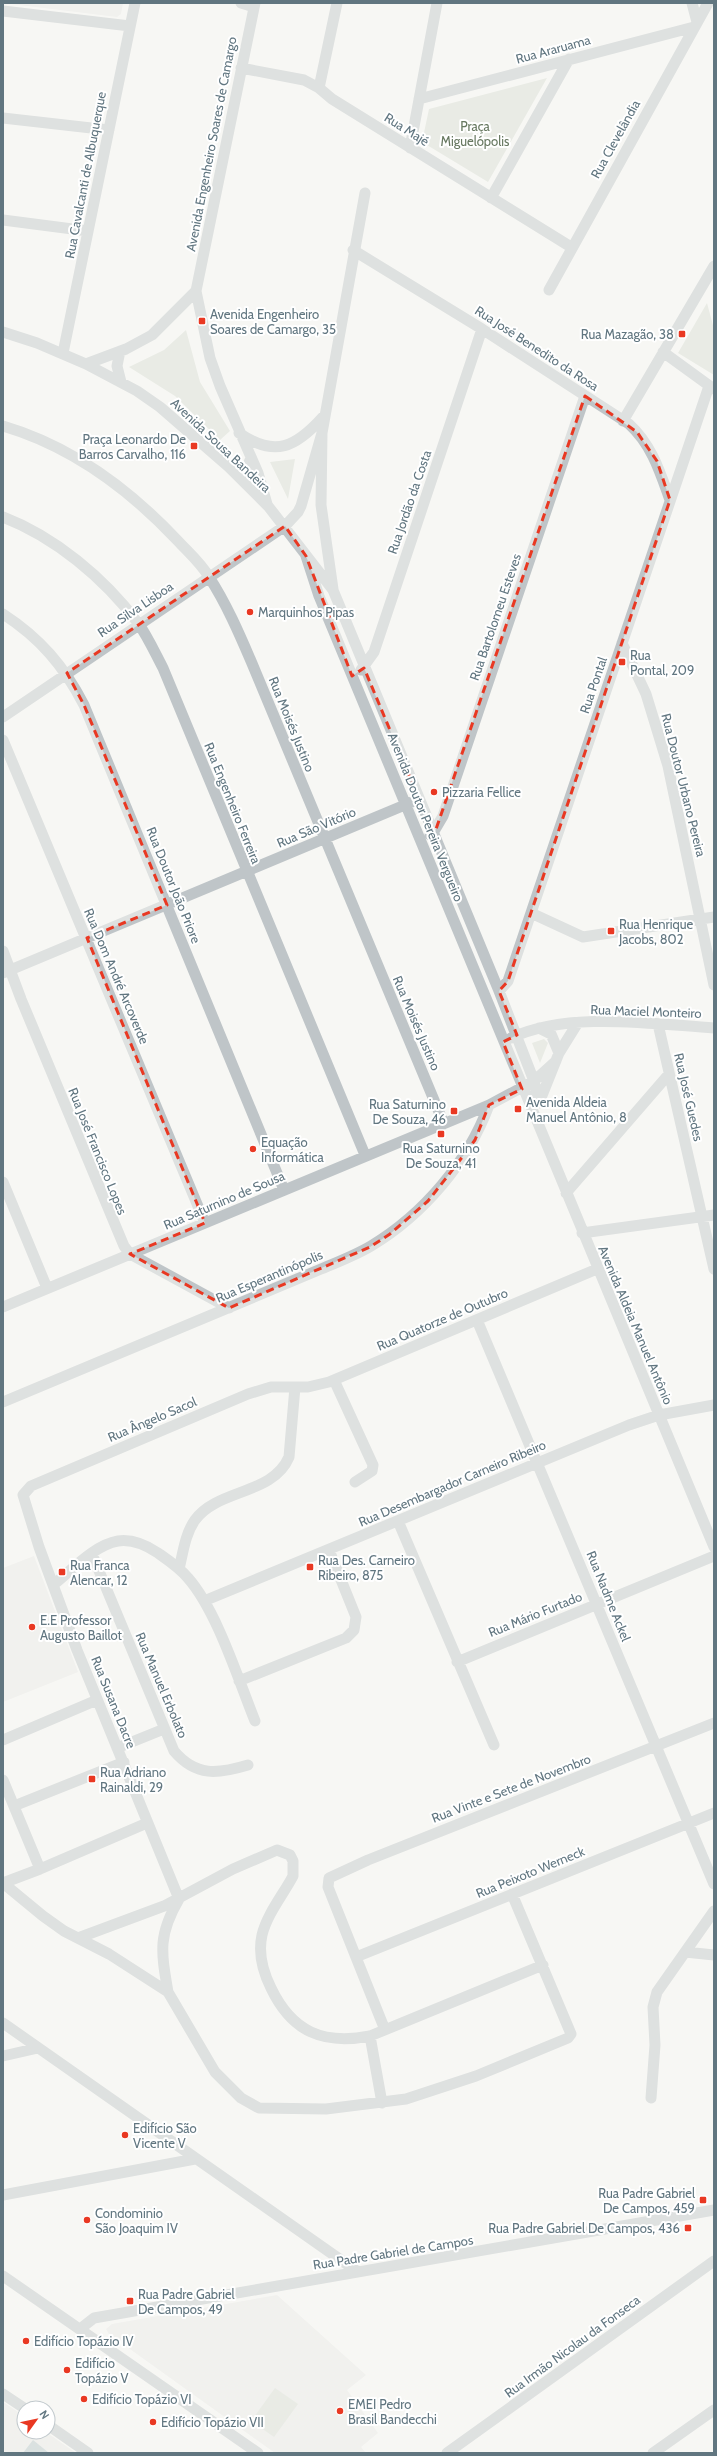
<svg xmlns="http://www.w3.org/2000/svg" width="717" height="2456" font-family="Cabin,sans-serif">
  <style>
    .built { fill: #e8e8e7 }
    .green { fill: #d7dcd3 }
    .water { fill: #b5c5c7 }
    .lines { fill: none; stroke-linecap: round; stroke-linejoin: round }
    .minor { stroke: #bfc5c8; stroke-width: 11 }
    .marked { fill: none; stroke: #e93822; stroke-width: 3; stroke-dasharray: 8 5; stroke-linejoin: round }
    .poi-dot { fill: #e93822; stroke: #fff; stroke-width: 1.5 }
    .labels { text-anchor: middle; stroke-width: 4; stroke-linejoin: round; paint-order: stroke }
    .street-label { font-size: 13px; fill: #617680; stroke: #fff }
    .park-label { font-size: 13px; fill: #677860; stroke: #fff }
    .poi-label { font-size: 13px; fill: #617680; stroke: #fff; text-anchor: start }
  </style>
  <rect width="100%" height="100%" fill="#f7f7f4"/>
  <!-- built -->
  <path class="built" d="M3,3H123L121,14L117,17Z
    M34,1556L78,1672L3,1702V1568Z
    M277,2295L366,2375L347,2390L378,2433L361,2447L366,2453H275L109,2334L106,2329L112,2324Z
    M3,2402L24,2416V2432H46L76,2453H3Z"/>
  <!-- green -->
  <path class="green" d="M547,78L488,182L422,142L429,109Z
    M707,303L714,329V375L678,353Z
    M186,330L200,382L230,431L220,440L175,396L129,367L164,350Z
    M295,459L288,499L270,462Z
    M544,1039L548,1043L540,1063L532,1043Z
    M275,2388L298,2404L274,2437L251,2421Z"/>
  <!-- water -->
  <path class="water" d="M33,2440L49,2453H23Z"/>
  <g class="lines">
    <!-- minor -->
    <path class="minor" d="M241,3L254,7
      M255,3L196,291L210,358L220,386L258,473L267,504
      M692,3L697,22
      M3,11L130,26
      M241,68L304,80L319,88L332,99L571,247
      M319,88L337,3
      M419,99L694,27
      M3,118L109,130
      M410,148L437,3
      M491,198L569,59
      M3,220L88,231
      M353,250L482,329L629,424C652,445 660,472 670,500
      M549,290L708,3
      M3,332L37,343L86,364L137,391L160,407L229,467L268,506L333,590L499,991L534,1081L539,1103
      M120,351L117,366L121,382
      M663,352L714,389
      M63,353L135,3
      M86,364L126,349L152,335L196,291
      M623,421L714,266
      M3,426C71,446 129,489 177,540C188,552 201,563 209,577C226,603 239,633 251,661L444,1124
      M239,433C275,458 296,447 323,417
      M229,467L243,469L248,465L251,458
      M3,517C55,537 104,578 138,623C148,637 155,653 163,668L365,1155
      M306,556L319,596L714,1547
      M333,589L321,505L322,433L365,193
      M3,614C40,638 64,666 84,705L284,1190
      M622,643L646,694L668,766L714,985
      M361,670L374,652L482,329
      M3,717L285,526L298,512L301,506L322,433
      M3,740L205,1223
      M430,835L433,833L443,816L585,396
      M531,913L583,937L714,917
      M3,951L21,999L124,1246L130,1254L229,1308
      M3,973L412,802
      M499,991L508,981L709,386
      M658,1024L714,1269
      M539,1028L551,1034L559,1053
      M511,1038C568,1011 652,1024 714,1028
      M539,1103L559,1053L577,1024
      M3,1182L47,1288
      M566,1193L669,1074
      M582,1233L714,1215
      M3,1307L489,1105L534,1081L556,1061
      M477,1320L714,1884
      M334,1380L373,1465L372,1471L355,1482
      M3,1402L321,1269C338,1262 356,1255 371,1246C424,1214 468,1162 489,1105
      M398,1521L494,1745
      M92,1554L174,1751C196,1777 218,1774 248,1765
      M179,1569C183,1553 185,1534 195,1520C217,1489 273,1495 289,1457L295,1387
      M53,1585C71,1571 94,1545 118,1541C132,1539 146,1545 158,1553C168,1560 180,1568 188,1578C217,1611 238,1679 255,1721
      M204,1601L629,1425L659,1415L714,1405
      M457,1662L714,1556
      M239,1681L346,1638L354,1630L356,1617L329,1550
      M3,1740L97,1700
      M117,1748L164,1729
      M3,1780L40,1869
      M14,1806L124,1762
      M3,1883L43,1916L64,1931L109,1954L168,1992L215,2072L241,2098L259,2108L326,2109L406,2099L476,2076L568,2038L571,2034L512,1894
      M3,1883L40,1869L147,1823
      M78,1938L164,1906L233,1869L277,1850L290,1855L293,1861V1876C283,1895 267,1914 262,1935C258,1953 263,1972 271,1988C292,2032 323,2045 370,2036L543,1965
      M685,1952L714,1955
      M356,1957L714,1813
      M168,1992C161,1951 158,1935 179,1899L77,1650L39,1547L23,1495L31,1486L248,1394L271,1387H308L329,1382L597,1269
      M3,2023L358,2272
      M385,2030L328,1887L329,1878L368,1860L714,1723
      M370,2036L382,2103
      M3,2056L38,2048
      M651,2098L655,2045L653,2007L657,1992L714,1911
      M3,2195L195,2159
      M3,2276L258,2453
      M80,2329L94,2318L714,2210
      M3,2394L24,2408
      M48,2425L88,2453
      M447,2453L714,2261
      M653,2453L714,2410"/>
  </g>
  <!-- marked area -->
  <path d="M0 0H717V2456H0ZM585,396L637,432L657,461L670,500L508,981L499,991L517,1035L503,1042L522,1089L489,1105L475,1140L454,1168L428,1201L390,1234L370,1247L229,1308L130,1254L205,1223L87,938L167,905L84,705L67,673L285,526L306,556L352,676L364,668L434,835Z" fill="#f7f7f4" fill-opacity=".55" fill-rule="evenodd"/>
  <path class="marked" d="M585,396L637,432L657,461L670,500L508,981L499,991L517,1035L503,1042L522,1089L489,1105L475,1140L454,1168L428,1201L390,1234L370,1247L229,1308L130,1254L205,1223L87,938L167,905L84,705L67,673L285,526L306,556L352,676L364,668L434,835Z"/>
  <!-- markers -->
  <g class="poi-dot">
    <rect x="198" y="317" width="8" height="8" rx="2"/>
    <rect x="678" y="330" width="8" height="8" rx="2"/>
    <rect x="190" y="442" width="8" height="8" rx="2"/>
    <circle cx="250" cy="612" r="4"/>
    <rect x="618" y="658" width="8" height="8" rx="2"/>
    <circle cx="434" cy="792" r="4"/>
    <rect x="607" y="927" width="8" height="8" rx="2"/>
    <rect x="514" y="1105" width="8" height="8" rx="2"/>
    <rect x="450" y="1107" width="8" height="8" rx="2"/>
    <rect x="437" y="1130" width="8" height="8" rx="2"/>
    <circle cx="253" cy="1149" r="4"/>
    <rect x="306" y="1563" width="8" height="8" rx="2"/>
    <rect x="58" y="1568" width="8" height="8" rx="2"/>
    <circle cx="32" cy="1627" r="4"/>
    <rect x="88" y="1775" width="8" height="8" rx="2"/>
    <circle cx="125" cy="2135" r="4"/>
    <rect x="699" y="2196" width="8" height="8" rx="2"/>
    <circle cx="87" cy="2220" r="4"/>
    <rect x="684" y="2224" width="8" height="8" rx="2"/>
    <rect x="126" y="2297" width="8" height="8" rx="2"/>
    <circle cx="26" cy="2341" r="4"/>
    <circle cx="67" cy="2370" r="4"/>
    <circle cx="84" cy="2399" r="4"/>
    <circle cx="340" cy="2411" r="4"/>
    <circle cx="153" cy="2422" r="4"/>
  </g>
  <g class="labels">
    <!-- street labels -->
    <g class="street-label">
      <text transform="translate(553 49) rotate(-15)" y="5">Rua Araruama</text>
      <text transform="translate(407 129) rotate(32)" y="5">Rua Majé</text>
      <text transform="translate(615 139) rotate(-61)" y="5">Rua Clevelândia</text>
      <text transform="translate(211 144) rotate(-79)" y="5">Avenida Engenheiro Soares de Camargo</text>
      <text transform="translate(85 175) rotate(-79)" y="5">Rua Cavalcanti de Albuquerque</text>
      <text transform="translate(537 348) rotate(33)" y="5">Rua José Benedito da Rosa</text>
      <text transform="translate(221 445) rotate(43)" y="5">Avenida Sousa Bandeira</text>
      <text transform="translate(409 502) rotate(-71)" y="5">Rua Jordão da Costa</text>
      <text transform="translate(135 609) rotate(-34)" y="5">Rua Silva Lisboa</text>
      <text transform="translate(495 617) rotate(-71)" y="5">Rua Bartolomeu Esteves</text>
      <text transform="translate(593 685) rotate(-71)" y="5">Rua Pontal</text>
      <text transform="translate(292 724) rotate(68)" y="5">Rua Moisés Justino</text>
      <text transform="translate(684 785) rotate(76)" y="5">Rua Doutor Urbano Pereira</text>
      <text transform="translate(233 803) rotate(68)" y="5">Rua Engenheiro Ferreira</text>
      <text transform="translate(426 817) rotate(68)" y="5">Avenida Doutor Pereira Vergueiro</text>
      <text transform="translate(316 827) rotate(-23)" y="5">Rua São Vitório</text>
      <text transform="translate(174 885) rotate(68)" y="5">Rua Doutor João Priore</text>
      <text transform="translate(117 976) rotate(67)" y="5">Rua Dom André Arcoverde</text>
      <text transform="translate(646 1011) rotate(2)" y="5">Rua Maciel Monteiro</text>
      <text transform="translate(417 1023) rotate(67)" y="5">Rua Moisés Justino</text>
      <text transform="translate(689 1097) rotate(77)" y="5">Rua José Guedes</text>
      <text transform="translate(98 1151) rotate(68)" y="5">Rua José Francisco Lopes</text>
      <text transform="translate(224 1200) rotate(-23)" y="5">Rua Saturnino de Sousa</text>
      <text transform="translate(269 1276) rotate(-23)" y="5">Rua Esperantinópolis</text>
      <text transform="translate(442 1319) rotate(-23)" y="5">Rua Quatorze de Outubro</text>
      <text transform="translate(636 1325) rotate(67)" y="5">Avenida Aldeia Manuel Antônio</text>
      <text transform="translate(152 1419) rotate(-23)" y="5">Rua Ângelo Sacol</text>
      <text transform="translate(452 1483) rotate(-23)" y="5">Rua Desembargador Carneiro Ribeiro</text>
      <text transform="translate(609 1596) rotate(68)" y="5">Rua Nadme Ackel</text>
      <text transform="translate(535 1614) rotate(-22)" y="5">Rua Mário Furtado</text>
      <text transform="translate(162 1685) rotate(67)" y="5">Rua Manuel Erbolato</text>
      <text transform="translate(114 1702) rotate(68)" y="5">Rua Susana Dacre</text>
      <text transform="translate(511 1788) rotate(-21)" y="5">Rua Vinte e Sete de Novembro</text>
      <text transform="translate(530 1872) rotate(-22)" y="5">Rua Peixoto Werneck</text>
      <text transform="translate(393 2252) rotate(-9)" y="5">Rua Padre Gabriel de Campos</text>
      <text transform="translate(572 2346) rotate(-36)" y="5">Rua Irmão Nicolau da Fonseca</text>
    </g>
    <!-- park labels -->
    <g class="park-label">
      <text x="475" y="131">Praça<tspan x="475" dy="15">Miguelópolis</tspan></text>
    </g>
    <!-- poi labels -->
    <g class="poi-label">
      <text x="210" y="319">Avenida Engenheiro<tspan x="210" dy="15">Soares de Camargo, 35</tspan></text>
      <text x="674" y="339" text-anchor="end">Rua Mazagão, 38</text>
      <text x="186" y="444" text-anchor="end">Praça Leonardo De<tspan x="186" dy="15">Barros Carvalho, 116</tspan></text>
      <text x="258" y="617">Marquinhos Pipas</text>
      <text x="630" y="660">Rua<tspan x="630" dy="15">Pontal, 209</tspan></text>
      <text x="442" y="797">Pizzaria Fellice</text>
      <text x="619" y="929">Rua Henrique<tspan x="619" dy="15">Jacobs, 802</tspan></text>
      <text x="526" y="1107">Avenida Aldeia<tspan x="526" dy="15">Manuel Antônio, 8</tspan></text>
      <text x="446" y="1109" text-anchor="end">Rua Saturnino<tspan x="446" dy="15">De Souza, 46</tspan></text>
      <text x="261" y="1147">Equação<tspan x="261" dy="15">Informática</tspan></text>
      <text x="441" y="1153" text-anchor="middle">Rua Saturnino<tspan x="441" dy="15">De Souza, 41</tspan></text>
      <text x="318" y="1565">Rua Des. Carneiro<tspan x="318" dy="15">Ribeiro, 875</tspan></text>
      <text x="70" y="1570">Rua Franca<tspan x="70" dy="15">Alencar, 12</tspan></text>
      <text x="40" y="1625">E.E Professor<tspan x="40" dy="15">Augusto Baillot</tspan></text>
      <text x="100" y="1777">Rua Adriano<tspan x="100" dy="15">Rainaldi, 29</tspan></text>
      <text x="133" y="2133">Edifício São<tspan x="133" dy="15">Vicente V</tspan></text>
      <text x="695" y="2198" text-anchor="end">Rua Padre Gabriel<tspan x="695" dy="15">De Campos, 459</tspan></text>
      <text x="95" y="2218">Condominio<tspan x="95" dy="15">São Joaquim IV</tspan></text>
      <text x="680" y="2233" text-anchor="end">Rua Padre Gabriel De Campos, 436</text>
      <text x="138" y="2299">Rua Padre Gabriel<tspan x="138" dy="15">De Campos, 49</tspan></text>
      <text x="34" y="2346">Edifício Topázio IV</text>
      <text x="75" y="2368">Edifício<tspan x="75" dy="15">Topázio V</tspan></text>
      <text x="92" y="2404">Edifício Topázio VI</text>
      <text x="348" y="2409">EMEI Pedro<tspan x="348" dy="15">Brasil Bandecchi</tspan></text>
      <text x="161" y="2427">Edifício Topázio VII</text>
    </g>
  </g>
  <!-- border -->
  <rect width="717" height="2456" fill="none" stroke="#617680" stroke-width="8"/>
  <!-- north arrow -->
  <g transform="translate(36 2420) rotate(57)"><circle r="19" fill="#ffffff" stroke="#c0c8cc"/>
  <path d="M0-3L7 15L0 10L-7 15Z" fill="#e93822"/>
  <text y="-6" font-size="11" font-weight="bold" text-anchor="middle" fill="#617680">N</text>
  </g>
</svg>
